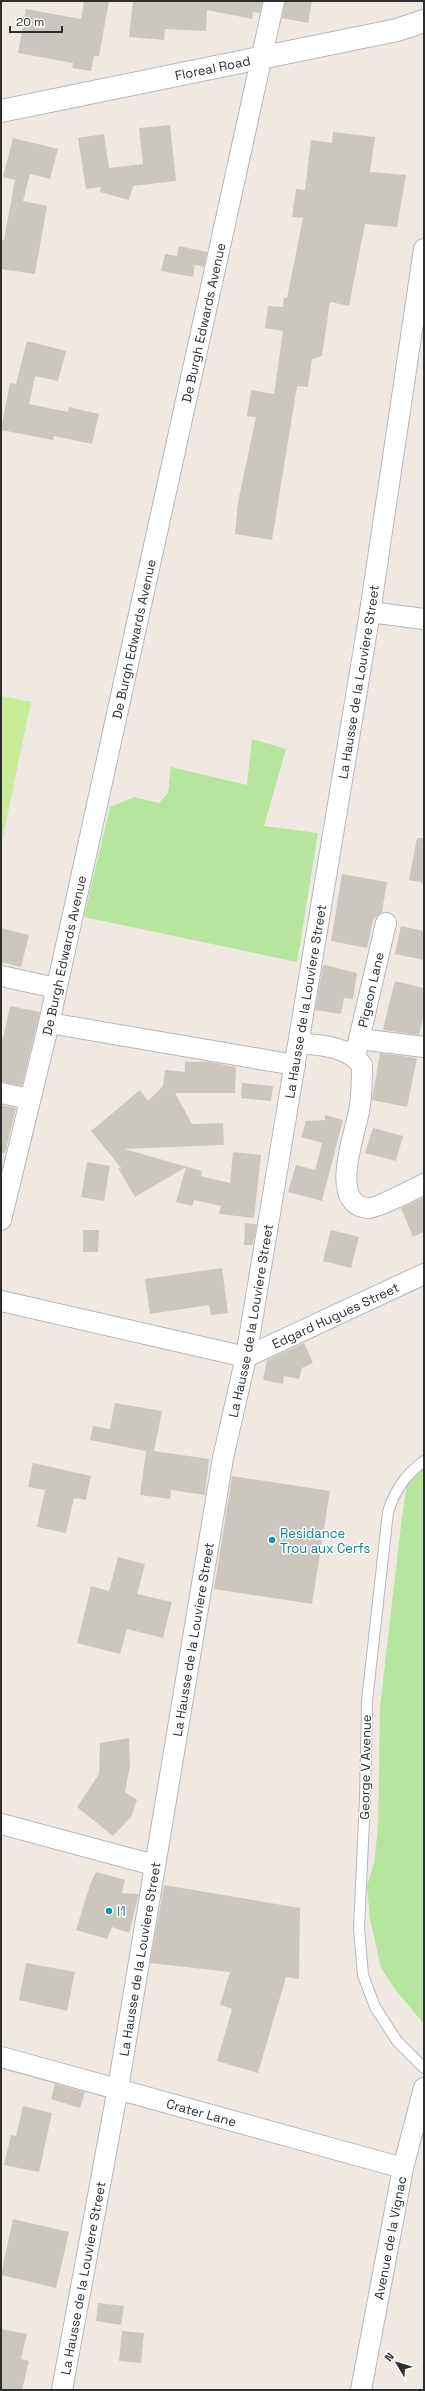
<svg xmlns="http://www.w3.org/2000/svg" width="425" height="2391" font-family="'Space Grotesk',sans-serif">
  <style>
    .green { fill: #b6e59e }
    .pitch { fill: #c9ec9a }
    .building { fill: #cbc7bf }
    .lines { fill: none; stroke-linecap: round; stroke-linejoin: round }
    .service-casing { stroke: #b4b7c1; stroke-width: 12 }
    .minor-casing { stroke: #b4b7c1; stroke-width: 22 }
    .secondary-casing { stroke: #b4b7c1; stroke-width: 24 }
    .service { stroke: #fff; stroke-width: 10 }
    .minor { stroke: #fff; stroke-width: 20 }
    .secondary { stroke: #fff; stroke-width: 22 }
    .culture-dot { fill: #0f9aa8; stroke: #fff; stroke-width: 1.5 }
    .labels { text-anchor: middle; stroke-width: 3; stroke-linejoin: round; paint-order: stroke }
    .street-label { font-size: 13px; fill: #2e2e2e; stroke: #fff }
    .culture-label { font-size: 13px; fill: #0d838f; stroke: #fff; text-anchor: start }
  </style>
  <rect width="100%" height="100%" fill="#efe9e1"/>
  <!-- green -->
  <path class="green" d="M252,739L286,749L264,826L318,833L297,962L84,917L110,807L134,797L159,803L168,793L171,767L247,785Z
    M424,1453V2024L394,1988L381,1968L370,1919L367,1886L374,1863L378,1827L380,1707L401,1525L408,1477L413,1465Z"/>
  <!-- pitch -->
  <path class="pitch" d="M1,696L31,702L1,846Z"/>
  <!-- building -->
  <path class="building" d="M84,1H109L99,56H94L91,71L72,68L73,63L18,53L26,9L81,19Z
    M133,1H262L260,13L253,12L252,19L207,10L206,31L165,29L164,40L129,37Z
    M285,1H312L308,23L282,18Z
    M170,125L176,181L133,186L129,200L100,192L101,187L86,189L78,138L104,134L109,168L143,164L139,128Z
    M333,132L375,137L370,172L406,175L397,227L365,224L349,306L330,302L322,356L312,359L308,387L297,386L272,540L235,534L238,502L256,417L247,416L251,390L274,394L283,331L265,328L268,306L283,307L284,297L287,298L303,218L292,217L296,189L305,190L311,140L332,143Z
    M13,138L58,149L50,179L30,174L23,201L47,206L35,274L1,269V240H4L15,180L3,177Z
    M179,246L207,252L204,267L195,265L193,277L161,271L165,254L177,256Z
    M27,341L66,351L58,381L35,376L29,404L68,412L69,407L99,414L92,444L54,436L53,440L1,430L10,383L16,384Z
    M417,838H424V883L409,880Z
    M342,874L387,882L382,912L373,920L367,948L331,941Z
    M401,926L424,931V960L395,954Z
    M1,928L29,935L21,967L1,962Z
    M325,965L357,973L353,999L344,998L341,1014L315,1010L323,966Z
    M395,981L424,988V1014L419,1035L383,1030Z
    M10,1006L40,1012L22,1086L1,1082V1039H3Z
    M380,1053L417,1058L407,1107L372,1100Z
    M185,1062H210L236,1067L235,1093H175L192,1124L223,1123L224,1145L124,1149L202,1171L201,1176L230,1183L233,1152L261,1155L254,1218L219,1214L221,1206L194,1200L192,1206L176,1202L186,1167L135,1197L118,1168L122,1169L91,1131L140,1090L148,1101L163,1086L165,1070L185,1072Z
    M242,1083L273,1086L271,1101L241,1098Z
    M1,1105L16,1108L5,1153H1Z
    M325,1115L343,1120L322,1201L288,1192L296,1165L315,1170L322,1143L301,1137L306,1121L325,1120Z
    M373,1128L403,1136L396,1161L365,1153Z
    M87,1162L110,1166L104,1201L81,1197Z
    M424,1197V1232L413,1237L401,1208Z
    M245,1223L257,1224L253,1245H244Z
    M83,1230H99L98,1252H83Z
    M331,1230L359,1237L351,1268L323,1261Z
    M222,1268L228,1313L211,1315L209,1305L150,1314L145,1279Z
    M304,1343L313,1363L302,1368L299,1379L284,1376L283,1384L263,1380L267,1360Z
    M115,1403L162,1411L154,1451L209,1459L205,1495L171,1490L170,1499L140,1495L146,1451L90,1440L93,1426L110,1429Z
    M33,1463L91,1476L86,1500L74,1498L66,1533L37,1527L45,1490L28,1487Z
    M232,1476L330,1491L312,1604L214,1589Z
    M118,1557L145,1564L137,1594L172,1602L163,1638L127,1629L120,1654L77,1643L91,1586L109,1591Z
    M129,1738L130,1765L125,1792L137,1800L131,1817L113,1836L77,1807L99,1774L100,1743Z
    M96,1872L125,1880L122,1893L139,1894L129,1933L112,1927L107,1939L76,1930L91,1882Z
    M164,1885L300,1908L299,1979L286,1977L258,2073L217,2061L232,2009L220,2005L230,1972L150,1963Z
    M26,1963L75,1972L67,2011L19,2000Z
    M55,2084L85,2092L80,2108L51,2099Z
    M23,2106L52,2113L39,2172L4,2165L11,2135L16,2136Z
    M13,2219L69,2232L56,2288L1,2275Z
    M98,2303L124,2306L121,2325L96,2321Z
    M1,2329L27,2334L21,2359L29,2361L22,2390H1Z
    M122,2331L144,2333L141,2363L119,2361Z"/>
  <g class="lines">
    <!-- service casing -->
    <g class="service-casing">
      <path id="service" d="M424,1461C405,1475 395,1490 388,1512L367,1701L365,1799L359,1928L363,1975L375,2007L397,2041L424,2068"/>
    </g>
    <!-- minor casing -->
    <g class="minor-casing">
      <g id="minor">
        <path d="M370,612L424,619"/>
        <path d="M1,976L56,988"/>
        <path d="M49,1023L295,1065"/>
        <path d="M359,1039L424,1047"/>
        <path d="M299,1043C323,1046 345,1045 362,1065C362,1080 362,1096 359,1111C355,1134 328,1205 368,1208C375,1209 414,1189 424,1184"/>
        <path id="s1" d="M355,1057L386,923"/>
        <path d="M1,1093L30,1099"/>
        <path id="s2" d="M1,1220L49,1023L274,1"/>
        <path id="s3" d="M1,1301L246,1357L424,1274"/>
        <path d="M1,1824L154,1865"/>
        <path id="s4" d="M1,2057L403,2168"/>
        <path id="s5" d="M62,2390L118,2088L223,1458L246,1357L370,612L424,249"/>
        <path id="s6" d="M361,2390L403,2168L424,2088"/>
      </g>
    </g>
    <!-- secondary casing -->
    <g class="secondary-casing">
      <g id="secondary">
        <path id="s7" d="M1,111L397,30L424,21"/>
      </g>
    </g>
    <!-- service -->
    <use href="#service" class="service"/>
    <!-- minor -->
    <use href="#minor" class="minor"/>
    <!-- secondary -->
    <use href="#secondary" class="secondary"/>
  </g>
  <!-- markers -->
  <g class="culture-dot">
    <circle cx="272" cy="1540" r="4"/>
    <circle cx="109" cy="1911" r="4"/>
  </g>
  <g class="labels">
    <!-- street labels -->
    <g class="street-label">
      <text dy="5" stroke="none"><textPath href="#s7" startOffset="216">Floreal Road</textPath></text>
      <text dy="5" stroke="none"><textPath href="#s2" startOffset="920">De Burgh Edwards Avenue</textPath></text>
      <text dy="5" stroke="none"><textPath href="#s2" startOffset="596">De Burgh Edwards Avenue</textPath></text>
      <text dy="5" stroke="none"><textPath href="#s5" startOffset="1734">La Hausse de la Louviere Street</textPath></text>
      <text dy="5" stroke="none"><textPath href="#s2" startOffset="272">De Burgh Edwards Avenue</textPath></text>
      <text dy="5" stroke="none"><textPath href="#s1" startOffset="69">Pigeon Lane</textPath></text>
      <text dy="5" stroke="none"><textPath href="#s5" startOffset="1410">La Hausse de la Louviere Street</textPath></text>
      <text dy="5" stroke="none"><textPath href="#s3" startOffset="350">Edgard Hugues Street</textPath></text>
      <text dy="5" stroke="none"><textPath href="#s5" startOffset="1086">La Hausse de la Louviere Street</textPath></text>
      <text dy="5" stroke="none"><textPath href="#s5" startOffset="762">La Hausse de la Louviere Street</textPath></text>
      <text transform="translate(365 1767) rotate(-89)" y="5">George V Avenue</text>
      <text dy="5" stroke="none"><textPath href="#s5" startOffset="438">La Hausse de la Louviere Street</textPath></text>
      <text dy="5" stroke="none"><textPath href="#s4" startOffset="208">Crater Lane</textPath></text>
      <text dy="5" stroke="none"><textPath href="#s6" startOffset="155">Avenue de la Vignac</textPath></text>
      <text dy="5" stroke="none"><textPath href="#s5" startOffset="114">La Hausse de la Louviere Street</textPath></text>
    </g>
    <!-- culture labels -->
    <g class="culture-label">
      <text x="280" y="1538">Residance<tspan x="280" dy="15">Trou aux Cerfs</tspan></text>
      <text x="117" y="1916">l1</text>
    </g>
  </g>
  <!-- border -->
  <rect width="425" height="2391" fill="none" stroke="#2e2e2e" stroke-width="4"/>
  <!-- north arrow -->
  <g transform="translate(397 2363) rotate(308)" stroke="#ffffff" stroke-width="3" paint-order="stroke">
  <path d="M0-3L7 15L0 10L-7 15Z" fill="#2e2e2e"/>
  <text y="-6" font-size="11" font-weight="bold" text-anchor="middle" fill="#2e2e2e">N</text>
  </g>
  <!-- scale -->
  <path d="M10 26v6h52v-6" fill="none" stroke="#2e2e2e" stroke-width="2"/>
  <text x="16" y="26" font-size="12" fill="#2e2e2e" stroke="#ffffff" stroke-width="3" paint-order="stroke">20 m</text>
</svg>
